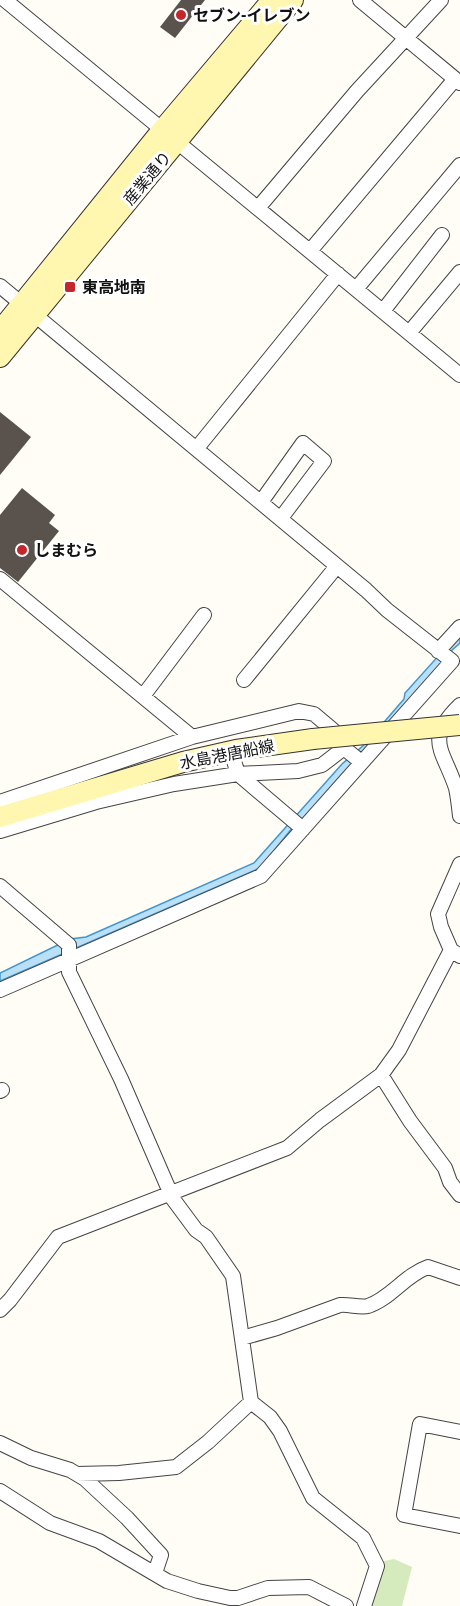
<svg xmlns="http://www.w3.org/2000/svg" width="460" height="1606" font-family="Literata,'Noto Sans JP',serif">
  <style>
    .green { fill: #d5ebbd }
    .water { fill: #b9e0f7; stroke: #3f96cf; stroke-width: 1.5 }
    .building { fill: #5a524d }
    .lines { fill: none; stroke-linecap: round; stroke-linejoin: round }
    .street-casing { stroke: #444; stroke-width: 16 }
    .secondary-casing { stroke: #333; stroke-width: 22 }
    .street { stroke: #fff; stroke-width: 14 }
    .secondary { stroke: #fff6b0; stroke-width: 20 }
    .secondary-bridge-casing { stroke: #333; stroke-width: 22; stroke-linecap: butt }
    .secondary-bridge { stroke: #fff6b0; stroke-width: 20 }
    .poi-dot { fill: #c4262e; stroke: #fff; stroke-width: 2 }
    .labels { text-anchor: middle; stroke-width: 6; stroke-linejoin: round; paint-order: stroke }
    .poi-label { font-size: 16px; font-weight: bold; fill: #111; stroke: #fff; text-anchor: start }
    .street-label { font-size: 16px; fill: #111; stroke: #fff }
  </style>
  <rect width="100%" height="100%" fill="#fffdf5"/>
  <!-- green -->
  <path class="green" d="M394,1559L412,1567L402,1606H368L380,1565L384,1561Z"/>
  <!-- water -->
  <path class="water" d="M460,632V643L441,660V665L301,821L293,827L260,868L0,981V973L70,939L86,937L254,863L342,764L365,744L385,721L404,699L405,693Z"/>
  <!-- building -->
  <path class="building" d="M181,0H205L175,38L160,27Z
    M0,412L31,437L0,475Z
    M22,488L55,515L49,523L59,531L18,582L0,568V515Z"/>
  <g class="lines">
    <!-- street casing -->
    <g class="street-casing">
      <path id="street" d="M5,0L460,375
        M360,0L460,83
        M258,208L357,91L441,0
        M310,251L455,79
        M0,286L366,590L387,610L452,661L261,876L0,990
        M356,289L460,165
        M383,311L442,235
        M409,333L460,272
        M197,448L338,274
        M261,502L303,443L324,461L281,518
        M0,579L192,737
        M438,651L460,627
        M244,680L337,566
        M143,696L204,615
        M460,705C424,740 443,749 456,788C458,797 459,807 460,816
        M234,761L238,774L303,829
        M0,802L192,737L299,711L314,714L333,730L344,748L361,762
        M0,831L96,802L174,784L238,774L298,771L322,765L344,748
        M460,864L438,914L441,927L451,950L460,956
        M0,886L69,945V972L121,1079L173,1199L196,1230L206,1237L233,1276L251,1402L270,1417L280,1431L313,1498L363,1538L377,1566L364,1606
        M381,1075L410,1121L445,1168L450,1182L460,1195
        M0,1091L2,1090
        M0,1310L10,1300L58,1237L287,1148L320,1120L381,1075L399,1050L451,950
        M242,1338L277,1328L340,1305C349,1304 360,1308 368,1306C390,1299 405,1275 428,1267L460,1278
        M460,1432L420,1424L404,1515L460,1526
        M0,1443L31,1458L70,1470L85,1479L127,1518L161,1555L155,1573
        M77,1474L119,1473L176,1467L208,1442L251,1402
        M0,1491L50,1523L99,1541L167,1581L198,1591L230,1598H238L268,1588L309,1587L346,1606"/>
    </g>
    <!-- secondary casing -->
    <g class="secondary-casing">
      <path id="secondary" d="M0,331L163,129L272,0
        M0,357L293,0
        M0,817L183,762L236,750L313,739"/>
    </g>
    <!-- street -->
    <use href="#street" class="street"/>
    <!-- secondary -->
    <use href="#secondary" class="secondary"/>
    <!-- secondary-bridge casing -->
    <g class="secondary-bridge-casing">
      <path id="secondary-bridge" d="M313,739L460,725"/>
    </g>
    <!-- secondary-bridge -->
    <use href="#secondary-bridge" class="secondary-bridge"/>
  </g>
  <!-- markers -->
  <g class="poi-dot">
    <circle cx="181" cy="15" r="6"/>
    <rect x="64" y="281" width="12" height="12" rx="3"/>
    <circle cx="22" cy="550" r="6"/>
  </g>
  <g class="labels">
    <!-- poi labels -->
    <g class="poi-label">
      <text x="193" y="21">セブン-イレブン</text>
      <text x="82" y="293">東高地南</text>
      <text x="34" y="556">しまむら</text>
    </g>
    <!-- street labels -->
    <g class="street-label">
      <text transform="translate(147 178) rotate(-50)" y="6">産業通り</text>
      <text transform="translate(227 754) rotate(-11)" y="6">水島港唐船線</text>
    </g>
  </g>
</svg>
